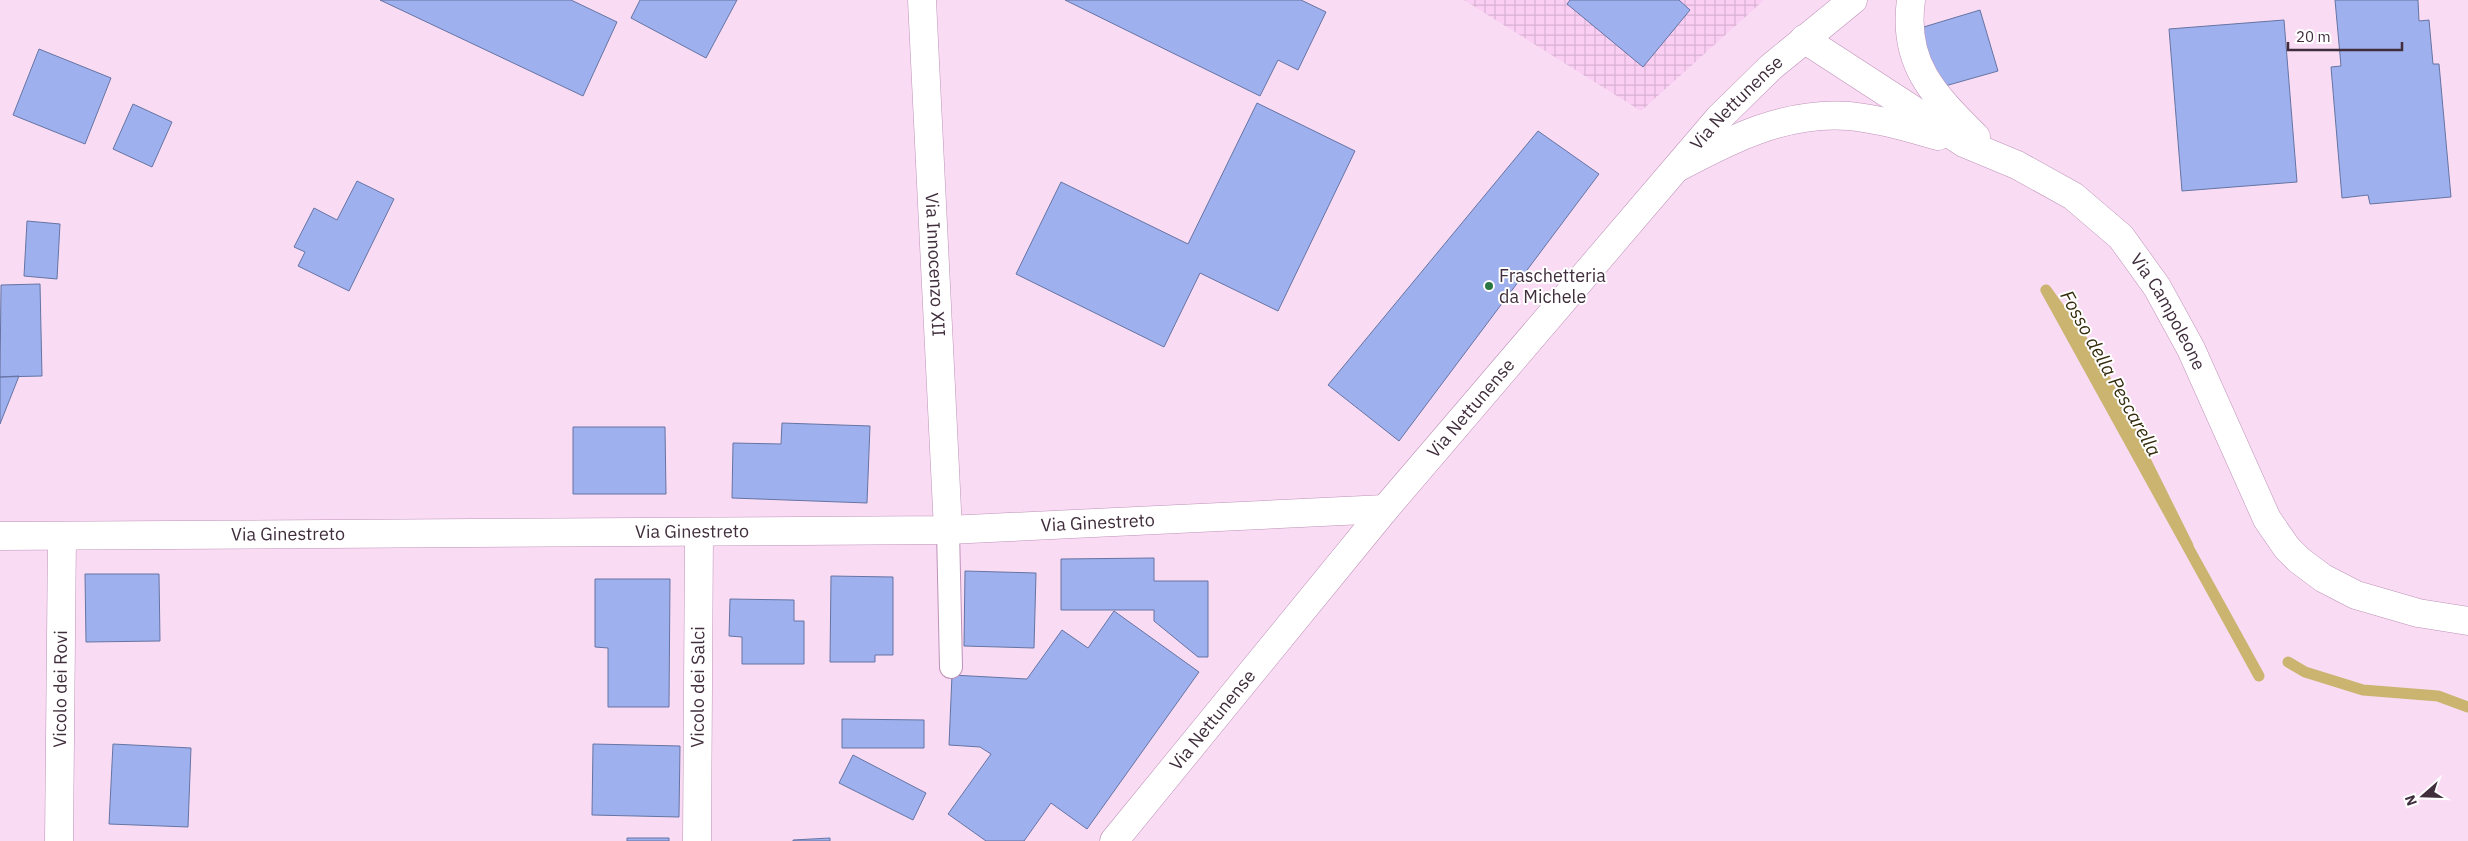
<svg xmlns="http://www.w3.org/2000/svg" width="2468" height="841" font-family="'IBM Plex Sans',sans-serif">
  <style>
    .industrial { fill: url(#industrial-grid) }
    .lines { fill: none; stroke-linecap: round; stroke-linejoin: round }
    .stream { stroke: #cab470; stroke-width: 11 }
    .building { fill: #9eb0ed; stroke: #6674a3 }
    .lane-casing { stroke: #be91b7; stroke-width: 24 }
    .street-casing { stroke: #be91b7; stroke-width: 29 }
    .secondary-casing { stroke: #be91b7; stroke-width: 29 }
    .primary-casing { stroke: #be91b7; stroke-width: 29 }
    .lane { stroke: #fff; stroke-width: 22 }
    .street { stroke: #fff; stroke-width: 28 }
    .secondary { stroke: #fff; stroke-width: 28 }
    .primary { stroke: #fff; stroke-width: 28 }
    .poi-dot { fill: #2b7644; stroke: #fff; stroke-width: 2 }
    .labels { text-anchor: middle; stroke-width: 4; stroke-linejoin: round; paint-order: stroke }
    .street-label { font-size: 18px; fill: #402e3d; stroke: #fff }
    .poi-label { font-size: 18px; fill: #402e3d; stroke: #fff; text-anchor: start }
    .water-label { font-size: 19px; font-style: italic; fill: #352b0d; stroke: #fff }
  </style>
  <defs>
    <pattern id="industrial-grid" width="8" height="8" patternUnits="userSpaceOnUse" patternTransform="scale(1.25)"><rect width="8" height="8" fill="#fbcff4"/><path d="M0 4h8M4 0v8" fill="none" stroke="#d8b2d2"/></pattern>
  </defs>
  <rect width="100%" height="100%" fill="#f9dcf4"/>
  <!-- industrial -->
  <path class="industrial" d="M1464,0H1764L1641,111Z"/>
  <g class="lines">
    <!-- stream -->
    <path class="stream" d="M2188,546L2094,357L2046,290L2259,676
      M2288,662L2305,672L2363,690L2438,696L2468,707"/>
  </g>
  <!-- building -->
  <path class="building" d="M380,0H571L617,22L583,96Z
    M640,0H737L706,58L631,18Z
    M1065,0H1301L1326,12L1298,70L1278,60L1260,96Z
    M1570,0H1679L1690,10L1643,67L1567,4Z
    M2335,0H2418L2419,21L2429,20L2433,64H2439L2451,197L2370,204L2368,195L2342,198L2331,67L2341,66Z
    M1980,10L1998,71L1945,86L1933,82L1917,29Z
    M2284,20L2297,182L2182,191L2169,29Z
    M39,49L111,78L85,144L13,115Z
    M1257,103L1355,151L1278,311L1200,273L1164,347L1016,274L1061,182L1188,244Z
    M133,104L172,122L152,167L113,149Z
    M1538,131L1599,174L1399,441L1328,385Z
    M357,181L394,199L349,291L298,266L305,252L294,247L314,208L337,220Z
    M27,221L60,224L57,279L24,276Z
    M40,284L42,376L0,377L1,285Z
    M19,376L0,424V377Z
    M782,423L870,426L867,503L732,498L733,443L781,444Z
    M573,427H665L666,494H573Z
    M1154,558V581H1208V657H1198L1154,621V610H1061V559Z
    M965,571L1036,573L1034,648L964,646Z
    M85,574H159L160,641L86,642Z
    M831,576L893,577V655H875V662H830Z
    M595,579H670L669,707H608V648L595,647Z
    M730,599L794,600V621H804V664H742V637L729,636Z
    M1114,611L1199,672L1087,829L1051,803L1024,841H986L948,814L991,754L980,747L949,745L952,675L1027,679L1062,630L1088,648Z
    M842,719L924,720V748H842Z
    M113,744L191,748L188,827L109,824Z
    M593,744L680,746L679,817L592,815Z
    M853,755L926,793L913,820L839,783Z
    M627,838H669V841H627Z
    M830,838V841H793V840Z"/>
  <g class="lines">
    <!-- lane casing -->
    <g class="lane-casing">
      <path id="lane" d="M948,530L951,667"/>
    </g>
    <!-- street casing -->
    <g class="street-casing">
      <g id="street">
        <path id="s1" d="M922,0L948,530"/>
        <path id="s2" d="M59,841L62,536"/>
        <path id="s3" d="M697,841L699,533"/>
      </g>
    </g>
    <!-- secondary casing -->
    <g class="secondary-casing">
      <g id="secondary">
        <path d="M1911,0C1902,64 1934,95 1976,137"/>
        <path id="s4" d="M1804,39L1964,143L2017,165L2073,196L2121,237L2157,287L2191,349L2267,519L2287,548L2299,560L2323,578L2356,595L2418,613L2468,621"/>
        <path d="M1677,168C1731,139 1786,111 1849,116C1880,119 1909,128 1938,136"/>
        <path id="s5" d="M0,536L948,530L1385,509"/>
      </g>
    </g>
    <!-- primary casing -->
    <g class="primary-casing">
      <g id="primary">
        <path id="s6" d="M1114,841L1385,509L1719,118L1771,67L1853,0"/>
      </g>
    </g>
    <!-- lane -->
    <use href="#lane" class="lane"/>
    <!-- street -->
    <use href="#street" class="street"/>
    <!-- secondary -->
    <use href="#secondary" class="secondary"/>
    <!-- primary -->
    <use href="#primary" class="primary"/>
  </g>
  <!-- markers -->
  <circle class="poi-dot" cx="1489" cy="286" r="5"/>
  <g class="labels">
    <!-- street labels -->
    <g class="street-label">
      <text dy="6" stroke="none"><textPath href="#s6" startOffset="966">Via Nettunense</textPath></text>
      <text dy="6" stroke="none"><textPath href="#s1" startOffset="265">Via Innocenzo XII</textPath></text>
      <text dy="6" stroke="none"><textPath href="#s4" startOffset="464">Via Campoleone</textPath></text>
      <text dy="6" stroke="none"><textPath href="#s6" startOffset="561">Via Nettunense</textPath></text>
      <text dy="6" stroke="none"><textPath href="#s5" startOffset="1098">Via Ginestreto</textPath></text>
      <text dy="6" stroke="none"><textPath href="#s5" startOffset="692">Via Ginestreto</textPath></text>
      <text dy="6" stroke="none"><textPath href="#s5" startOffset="288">Via Ginestreto</textPath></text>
      <text dy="6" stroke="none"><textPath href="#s3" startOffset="154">Vicolo dei Salci</textPath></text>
      <text dy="6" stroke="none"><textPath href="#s2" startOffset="152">Vicolo dei Rovi</textPath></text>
      <text dy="6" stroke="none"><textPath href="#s6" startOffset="156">Via Nettunense</textPath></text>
    </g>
    <!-- poi labels -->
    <g class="poi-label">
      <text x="1499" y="282">Fraschetteria<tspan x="1499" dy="21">da Michele</tspan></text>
    </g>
    <!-- water labels -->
    <g class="water-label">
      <text transform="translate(2111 373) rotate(61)" y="7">Fosso della Pescarella</text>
    </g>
  </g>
  <!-- north arrow -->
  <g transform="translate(2423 796) rotate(250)" stroke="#ffffff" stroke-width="4" paint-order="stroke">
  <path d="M0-4L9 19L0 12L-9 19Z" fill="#402e3d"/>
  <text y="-8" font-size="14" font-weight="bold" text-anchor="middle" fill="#402e3d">N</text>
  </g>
  <!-- scale -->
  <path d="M2288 42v8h114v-8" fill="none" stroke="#402e3d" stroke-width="2.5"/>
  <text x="2296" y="42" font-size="15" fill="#402e3d" stroke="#ffffff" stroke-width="4" paint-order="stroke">20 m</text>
</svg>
